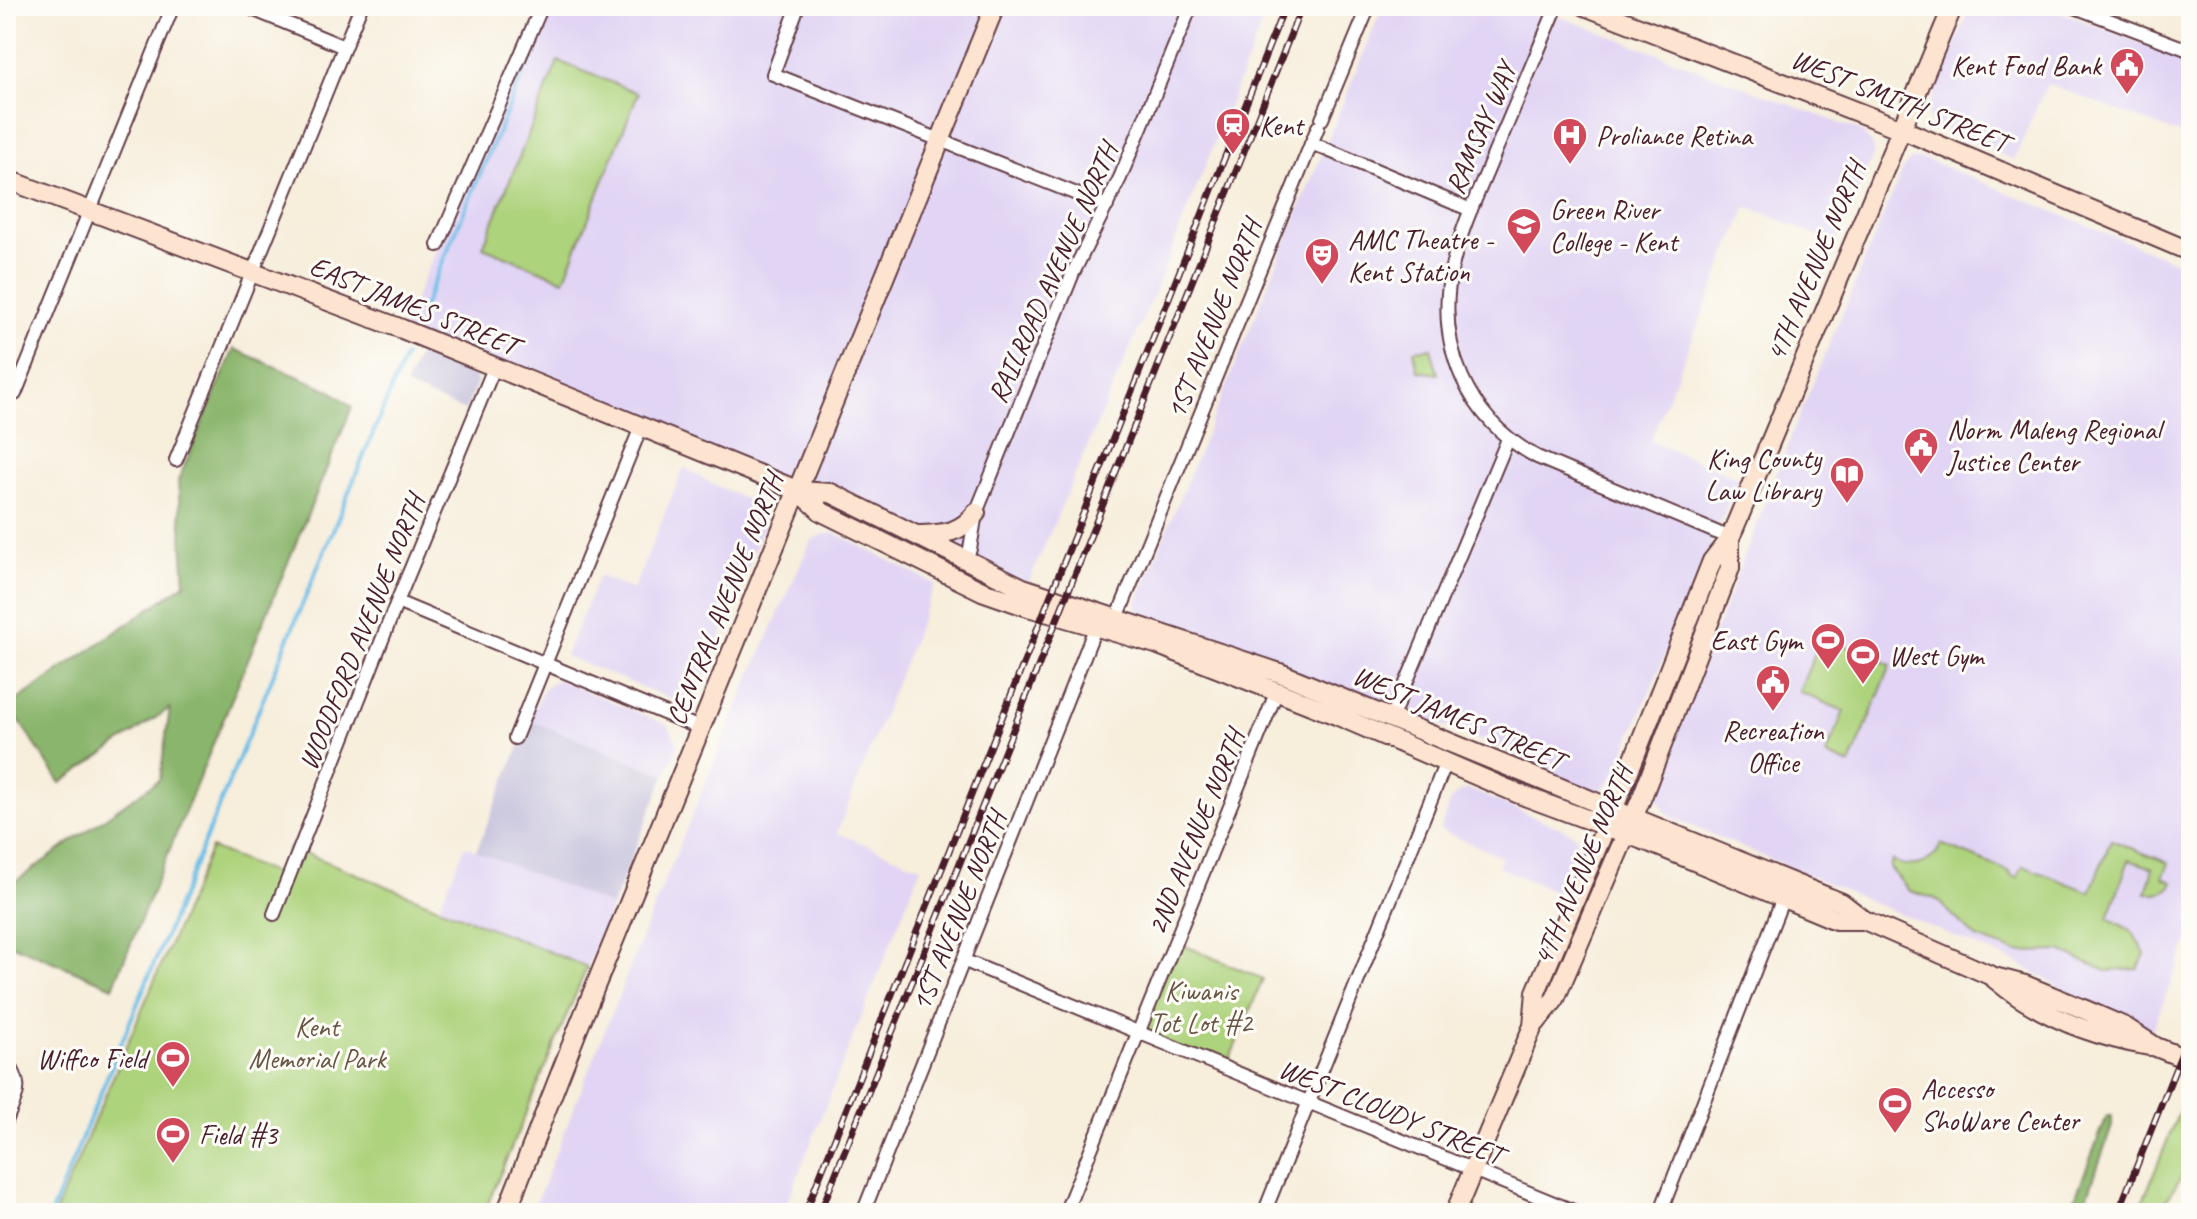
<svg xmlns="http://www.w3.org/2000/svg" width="2197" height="1219" font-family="Caveat,sans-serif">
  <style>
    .built { fill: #e1d4f4 }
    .industrial { fill: #c5c0db }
    .green { fill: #aed37d; stroke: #7c7954; stroke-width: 2 }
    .forest { fill: #8ab56c; stroke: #6a6a4c; stroke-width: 2 }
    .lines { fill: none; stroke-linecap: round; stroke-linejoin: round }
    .stream { stroke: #6cbee7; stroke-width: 4 }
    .street-casing { stroke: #643e46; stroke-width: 16 }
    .secondary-casing { stroke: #643e46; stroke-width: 22 }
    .street { stroke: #fff; stroke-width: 12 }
    .secondary { stroke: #fde4d0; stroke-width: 18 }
    .rail-casing { stroke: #4a1f2b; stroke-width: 7 }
    .rail { stroke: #fdfcf7; stroke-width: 4; stroke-dasharray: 12; stroke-linecap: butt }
    .labels { text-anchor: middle; stroke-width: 6; stroke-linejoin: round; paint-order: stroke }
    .poi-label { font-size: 28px; fill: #4a1f2b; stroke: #fdfcf7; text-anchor: start }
    .street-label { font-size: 28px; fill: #4a1f2b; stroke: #fdfcf7 }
    .park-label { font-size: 28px; fill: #685544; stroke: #fdfcf7 }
  </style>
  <rect width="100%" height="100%" fill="#fdfcf7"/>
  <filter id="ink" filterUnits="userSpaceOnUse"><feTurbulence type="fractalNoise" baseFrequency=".0125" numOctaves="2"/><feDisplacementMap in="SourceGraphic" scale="16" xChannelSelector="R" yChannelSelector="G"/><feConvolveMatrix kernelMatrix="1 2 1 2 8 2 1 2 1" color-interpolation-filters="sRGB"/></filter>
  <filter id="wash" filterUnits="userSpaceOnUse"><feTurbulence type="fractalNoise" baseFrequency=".006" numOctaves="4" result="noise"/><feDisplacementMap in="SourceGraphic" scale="32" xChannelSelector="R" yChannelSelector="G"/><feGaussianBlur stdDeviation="1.8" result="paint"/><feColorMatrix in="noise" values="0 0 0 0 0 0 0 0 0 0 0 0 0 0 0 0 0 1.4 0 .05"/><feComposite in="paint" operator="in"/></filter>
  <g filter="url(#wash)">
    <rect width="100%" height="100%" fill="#f7eedc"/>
    <!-- built -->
    <path class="built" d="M542,6H1269L1160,279L1024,593L799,491L402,329Z
      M1383,6H1532L1862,132L1873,146L1874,153L1836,244L1747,206L1650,441L1739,478L1615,774L1605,787L1597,791L1575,787L1534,762L1380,700L1373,703L1143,619L1136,610L1137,602Z
      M1971,6H2044L2191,62V107L2180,134L2047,84L2014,160L1936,126L1929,118L1928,108Z
      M1923,158L2191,268V932L2152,1031L2065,990L2017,963L1675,819L1665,811L1658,799L1656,784L1795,426L1903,169L1910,160Z
      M684,467L714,485L759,505L764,516V525L700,692L691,702L684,704L565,656L599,576L633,590Z
      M835,533L935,584L837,833L921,867L783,1213H532L658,897L743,693L806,552L811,541L823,534Z
      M558,680L668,725L678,745L665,775L530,720L542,692L550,683Z
      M1468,789L1572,833L1581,842L1584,853L1566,896L1498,867L1502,857L1440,830L1450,801L1458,793Z
      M465,846L612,906L587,967L439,907Z"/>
    <!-- industrial -->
    <path class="industrial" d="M422,346L468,364L475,374L477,383L465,411L405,386Z
      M530,720L665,775L612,906L476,851Z"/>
    <!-- green -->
    <path class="green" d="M558,61L638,93L564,280L483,247Z
      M1431,348L1438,374L1418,371L1414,350Z
      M1822,636L1891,665L1850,765L1826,755L1844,711L1799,692Z
      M2111,840L2169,863L2163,878L2173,882C2168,894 2158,893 2146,893L2153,868L2129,860L2108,918L2132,931L2145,954L2138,969L2106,971L2061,951L2017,952L1976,938L1936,899L1909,891L1890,868L1892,860C1910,871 1933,865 1941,844L2011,872L2010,875L2017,878L2023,866L2090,892Z
      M290,847L587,967L484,1213H55L211,848L278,875Z
      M1176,942L1263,979L1226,1068L1139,1032Z
      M2187,1092L2191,1094V1161L2162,1207L2151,1213H2138Z"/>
    <!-- forest -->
    <path class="forest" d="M234,349L330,390L352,407L113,987L6,942V888L160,779L170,708L61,783L9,706L185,584L178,481Z
      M2107,1116H2112V1126L2084,1206L2081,1213H2069Z"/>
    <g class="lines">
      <!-- stream -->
      <path class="stream" d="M422,310L552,6
        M51,1213L405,356"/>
    </g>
  </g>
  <g filter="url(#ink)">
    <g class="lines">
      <!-- street casing -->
      <g class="street-casing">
        <path id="street" d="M245,6L344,47
          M798,6L773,74L1107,206
          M1557,6C1536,55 1516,104 1495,152C1480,190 1461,227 1452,267C1435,345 1467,419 1537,457L1730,538
          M2072,6L2191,51
          M1322,119L1369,6
          M1311,143L1471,210
          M438,245L542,6
          M15,394L173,6
          M176,460L361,6
          M964,561L970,549L976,513L1073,273L1120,178L1191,6
          M397,602L702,729
          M1117,618L1318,127
          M1391,719L1508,439
          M515,738L641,427
          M274,914L397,602L494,368
          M965,961L1578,1213
          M6,1059C24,1087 18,1091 6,1121
          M863,1213L1096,626
          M1065,1213L1277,691
          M1264,1213L1446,762
          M1660,1213L1783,898"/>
      </g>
      <!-- secondary casing -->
      <g class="secondary-casing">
        <path id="secondary" d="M1585,6L1901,129L2191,252
          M6,179L402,329L799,491L831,493L1023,588L1280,673L1842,903L1864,920L1994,977L2025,985L2088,1011L2125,1027L2156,1047L2191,1061
          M799,491L822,512L982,591L1025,606L1156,644L1336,715L1519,794L1651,843L1836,920H1864
          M919,535C943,534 960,534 976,513
          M1995,979C2039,1016 2093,1036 2149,1046
          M1533,1026L1555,999L1642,797L1730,568V538
          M506,1213L577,1031L995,6
          M1455,1213L1533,1026L1536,992L1623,786L1712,561L1730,538L1953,6"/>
      </g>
      <!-- street -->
      <use href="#street" class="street"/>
      <!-- secondary -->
      <use href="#secondary" class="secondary"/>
      <!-- rail casing -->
      <g class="rail-casing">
        <path id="rail" d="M805,1213L1285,6
          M820,1213L1302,6
          M2118,1213L2191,1030"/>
      </g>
      <!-- rail -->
      <use href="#rail" class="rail"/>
    </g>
  </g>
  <!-- icons -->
  <defs>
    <g id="civic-pin" transform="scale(1.8)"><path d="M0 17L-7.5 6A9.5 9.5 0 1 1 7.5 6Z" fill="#d1495b" stroke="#fdfcf7"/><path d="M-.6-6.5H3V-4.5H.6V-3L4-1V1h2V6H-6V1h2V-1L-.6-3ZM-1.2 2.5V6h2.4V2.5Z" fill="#fff"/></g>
    <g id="station-pin" transform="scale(1.8)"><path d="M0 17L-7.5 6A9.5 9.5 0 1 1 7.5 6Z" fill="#d1495b" stroke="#fdfcf7"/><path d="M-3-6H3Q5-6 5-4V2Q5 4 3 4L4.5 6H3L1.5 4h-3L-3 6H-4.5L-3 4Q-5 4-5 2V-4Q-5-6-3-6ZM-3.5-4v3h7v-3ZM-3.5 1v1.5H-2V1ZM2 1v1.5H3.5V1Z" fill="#fff"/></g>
    <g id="hospital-pin" transform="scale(1.8)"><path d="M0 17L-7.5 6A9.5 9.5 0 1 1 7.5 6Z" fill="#d1495b" stroke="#fdfcf7"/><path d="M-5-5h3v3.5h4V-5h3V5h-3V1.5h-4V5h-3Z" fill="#fff"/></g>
    <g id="university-pin" transform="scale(1.8)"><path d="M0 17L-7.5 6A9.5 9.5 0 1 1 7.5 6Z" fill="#d1495b" stroke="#fdfcf7"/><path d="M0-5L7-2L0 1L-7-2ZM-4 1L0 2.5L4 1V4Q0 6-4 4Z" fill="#fff"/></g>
    <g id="theatre-pin" transform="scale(1.8)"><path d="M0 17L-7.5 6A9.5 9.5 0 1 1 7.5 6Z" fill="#d1495b" stroke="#fdfcf7"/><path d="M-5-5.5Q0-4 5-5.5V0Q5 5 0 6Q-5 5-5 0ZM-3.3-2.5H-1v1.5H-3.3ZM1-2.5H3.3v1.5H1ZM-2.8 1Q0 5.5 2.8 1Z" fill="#fff"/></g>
    <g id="library-pin" transform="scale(1.8)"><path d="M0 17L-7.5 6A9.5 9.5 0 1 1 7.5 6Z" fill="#d1495b" stroke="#fdfcf7"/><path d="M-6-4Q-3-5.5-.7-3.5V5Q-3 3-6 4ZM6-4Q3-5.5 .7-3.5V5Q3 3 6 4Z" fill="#fff"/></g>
    <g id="stadium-pin" transform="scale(1.8)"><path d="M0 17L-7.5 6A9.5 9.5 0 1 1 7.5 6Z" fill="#d1495b" stroke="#fdfcf7"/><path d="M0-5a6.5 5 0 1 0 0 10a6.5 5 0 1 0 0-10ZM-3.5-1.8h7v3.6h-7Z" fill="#fff"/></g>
  </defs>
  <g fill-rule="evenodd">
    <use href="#civic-pin" x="2127" y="65"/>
    <use href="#station-pin" x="1233" y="125"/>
    <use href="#hospital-pin" x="1570" y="135"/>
    <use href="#university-pin" x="1524" y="225"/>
    <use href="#theatre-pin" x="1322" y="255"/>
    <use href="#civic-pin" x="1921" y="445"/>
    <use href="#library-pin" x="1847" y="474"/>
    <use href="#stadium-pin" x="1828" y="640"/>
    <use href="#stadium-pin" x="1863" y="655"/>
    <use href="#civic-pin" x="1773" y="682"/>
    <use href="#stadium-pin" x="173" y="1058"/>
    <use href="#stadium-pin" x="1895" y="1104"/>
    <use href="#stadium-pin" x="173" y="1134"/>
  </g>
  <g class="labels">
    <!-- poi labels -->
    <g class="poi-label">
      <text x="2101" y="75" text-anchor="end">Kent Food Bank</text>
      <text x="1259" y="135">Kent</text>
      <text x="1596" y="145">Proliance Retina</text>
      <text x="1550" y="219">Green River<tspan x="1550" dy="32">College - Kent</tspan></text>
      <text x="1348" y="249">AMC Theatre -<tspan x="1348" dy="32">Kent Station</tspan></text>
      <text x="1947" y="439">Norm Maleng Regional<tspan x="1947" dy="32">Justice Center</tspan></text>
      <text x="1821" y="468" text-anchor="end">King County<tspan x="1821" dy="32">Law Library</tspan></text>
      <text x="1802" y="650" text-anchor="end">East Gym</text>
      <text x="1889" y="665">West Gym</text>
      <text x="1773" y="740" text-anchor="middle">Recreation<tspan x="1773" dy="32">Office</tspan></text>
      <text x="147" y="1068" text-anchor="end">Wiffco Field</text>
      <text x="1921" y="1098">Accesso<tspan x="1921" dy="32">ShoWare Center</tspan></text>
      <text x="199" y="1144">Field #3</text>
    </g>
    <!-- street labels -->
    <g class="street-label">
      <text transform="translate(1900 100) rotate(22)" y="10">WEST SMITH STREET</text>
      <text transform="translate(1480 128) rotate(-67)" y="10">RAMSAY WAY</text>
      <text transform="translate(1815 261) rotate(-67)" y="10">4TH AVENUE NORTH</text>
      <text transform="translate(1052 273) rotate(-66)" y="10">RAILROAD AVENUE NORTH</text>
      <text transform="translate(414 305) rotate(22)" y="10">EAST JAMES STREET</text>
      <text transform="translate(1213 319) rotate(-68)" y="10">1ST AVENUE NORTH</text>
      <text transform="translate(724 599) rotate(-68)" y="10">CENTRAL AVENUE NORTH</text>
      <text transform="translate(361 632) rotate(-68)" y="10">WOODFORD AVENUE NORTH</text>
      <text transform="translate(1459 717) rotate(23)" y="10">WEST JAMES STREET</text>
      <text transform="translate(1195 832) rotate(-68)" y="10">2ND AVENUE NORTH</text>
      <text transform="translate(1582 865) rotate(-67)" y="10">4TH AVENUE NORTH</text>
      <text transform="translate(958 911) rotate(-68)" y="10">1ST AVENUE NORTH</text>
      <text transform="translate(1391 1111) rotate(22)" y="10">WEST CLOUDY STREET</text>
    </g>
    <!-- park labels -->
    <g class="park-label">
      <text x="1201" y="1000">Kiwanis<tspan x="1201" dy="32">Tot Lot #2</tspan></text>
      <text x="317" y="1036">Kent<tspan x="317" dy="32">Memorial Park</tspan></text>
    </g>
  </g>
  <!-- margin -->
  <rect width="2197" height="1219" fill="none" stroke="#fdfcf7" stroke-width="32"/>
</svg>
